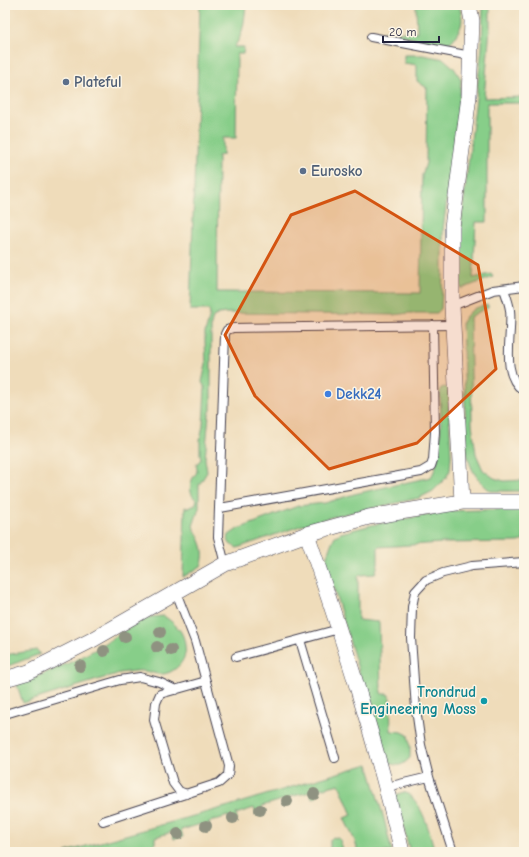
<svg xmlns="http://www.w3.org/2000/svg" width="529" height="857" font-family="'Comic Neue',sans-serif">
  <style>
    .green { fill: #87ce89; stroke: #547862 }
    .lines { fill: none; stroke-linecap: round; stroke-linejoin: round }
    .lane-casing { stroke: #413e4e; stroke-width: 10 }
    .street-casing { stroke: #413e4e; stroke-width: 16 }
    .lane { stroke: #fff; stroke-width: 8 }
    .street { stroke: #fff; stroke-width: 15 }
    .tree { fill: #8f9281 }
    .marked { fill: #d45411; fill-opacity: 0.2; stroke: #d45411; stroke-width: 3; stroke-linejoin: round }
    .service-dot { fill: #5c6f8a; stroke: #fcf5e5; stroke-width: 1.5 }
    .shop-dot { fill: #3f7fe0; stroke: #fcf5e5; stroke-width: 1.5 }
    .culture-dot { fill: #0f9aa8; stroke: #fcf5e5; stroke-width: 1.5 }
    .labels { text-anchor: middle; stroke-width: 3; stroke-linejoin: round; paint-order: stroke }
    .service-label { font-size: 15px; font-weight: bold; fill: #4e5e75; stroke: #fcf5e5; text-anchor: start }
    .shop-label { font-size: 15px; font-weight: bold; fill: #366cbe; stroke: #fcf5e5; text-anchor: start }
    .culture-label { font-size: 15px; font-weight: bold; fill: #0d838f; stroke: #fcf5e5; text-anchor: end }
  </style>
  <rect width="100%" height="100%" fill="#fcf5e5"/>
  <filter id="ink" filterUnits="userSpaceOnUse"><feTurbulence type="fractalNoise" baseFrequency=".025" numOctaves="2"/><feDisplacementMap in="SourceGraphic" scale="8" xChannelSelector="R" yChannelSelector="G"/><feConvolveMatrix kernelMatrix="1 2 1 2 8 2 1 2 1" color-interpolation-filters="sRGB"/></filter>
  <filter id="wash" filterUnits="userSpaceOnUse"><feTurbulence type="fractalNoise" baseFrequency=".012" numOctaves="4" result="noise"/><feDisplacementMap in="SourceGraphic" scale="16" xChannelSelector="R" yChannelSelector="G"/><feGaussianBlur stdDeviation="0.9" result="paint"/><feColorMatrix in="noise" values="0 0 0 0 0 0 0 0 0 0 0 0 0 0 0 0 0 1.4 0 .05"/><feComposite in="paint" operator="in"/></filter>
  <g filter="url(#wash)">
    <rect width="100%" height="100%" fill="#efdcba"/>
    <!-- green -->
    <path class="green" d="M200,5H246C244,21 244,34 234,47H244L243,54H237L236,138H223V155L218,156L217,292L420,293L422,175L426,163L427,88L417,81V65L404,63V55H423L444,59L454,68L461,79L460,96L443,230V274L441,309L437,313H409L394,315L226,313L219,314L213,317L211,325V410L209,414L205,459L207,472L199,485V508L193,526C200,540 207,551 201,566L183,577L185,507L189,508L195,505L197,500C190,496 189,487 192,480C193,477 196,475 197,471C197,469 197,467 196,465L201,459L200,454V440L203,425L205,388L202,382L206,364L205,341V333L210,315L209,310H190Z
      M416,5H459C462,16 464,22 458,32C455,36 454,41 448,43C437,45 395,34 383,32H417Z
      M483,5H490V28L484,98L524,97V103H487V222H476L473,278L491,274L493,277L461,289L460,262L462,216L482,48Z
      M488,305V308L482,310L470,317L472,424L476,454L483,470L494,478L504,481L524,480V491H491C477,481 471,470 467,454L462,322C470,310 474,307 488,305Z
      M445,387L448,388L451,456L450,470L446,478L433,491L419,498L336,516L303,525L237,548L230,544L228,540L229,535L238,529L298,506L325,503L354,494L431,477C443,459 441,413 440,391L441,388Z
      M519,509L524,510V540L518,542L442,543L378,547V564L375,574L360,575L358,577V620L379,622L381,693L382,694H388L390,698L391,731L402,732L408,735L410,747V758C399,768 399,766 386,762L327,566L326,558L332,542L335,536L341,533L372,525L447,511Z
      M164,616C175,624 184,631 185,645C185,648 186,652 185,654C183,664 173,673 163,674C157,675 151,672 145,671C137,670 128,672 120,673L23,703L17,685L76,660L98,648L130,627L149,617Z
      M37,650L40,654L5,667V655Z
      M368,764L384,819L392,852H358L355,841L344,818L352,815L339,784L316,790L317,797L312,798L310,792L289,797L291,804L284,806L282,800L262,806L264,813L257,815L254,808L236,814L237,820L230,823L228,816L209,822L210,828L203,831L201,824L181,830L183,837L174,839L172,832L155,837V844L151,846L152,852H65L229,806Z
      M404,792C422,799 430,834 435,852H410L395,796L400,793Z
      M333,837L340,839L342,852H325L330,851V840Z"/>
  </g>
  <g filter="url(#ink)">
    <g class="lines">
      <!-- lane casing -->
      <g class="lane-casing">
        <path id="lane" d="M371,37L471,56
          M504,289C506,295 509,303 510,310C513,334 499,375 524,391
          M452,306L493,290L524,286
          M220,508L421,472L431,466L433,460L435,432L433,325
          M225,564L218,537L225,334L227,330L233,328L453,325
          M300,640L335,758
          M236,657L339,629
          M5,714L120,680L140,677L159,682L176,690
          M387,787L429,777
          M186,794L179,791L173,783L154,720L156,703L160,694L206,681
          M103,821L219,783L228,775L229,766L195,641L176,592
          M453,852L429,777L421,745L416,709L411,638L412,607L415,592L426,580L443,573L472,566L524,562"/>
      </g>
      <!-- street casing -->
      <g class="street-casing">
        <path id="street" d="M462,502L452,306V227L469,96L472,21L469,5
          M307,534C343,639 377,744 402,852
          M5,679L29,672L94,639L225,564L307,534L369,517L462,502H524"/>
      </g>
      <!-- lane -->
      <use href="#lane" class="lane"/>
      <!-- street -->
      <use href="#street" class="street"/>
    </g>
    <!-- trees -->
    <g class="tree">
      <circle cx="160" cy="632" r="6"/>
      <circle cx="125" cy="637" r="6"/>
      <circle cx="157" cy="647" r="6"/>
      <circle cx="171" cy="650" r="6"/>
      <circle cx="104" cy="651" r="6"/>
      <circle cx="80" cy="666" r="6"/>
      <circle cx="314" cy="794" r="6"/>
      <circle cx="287" cy="801" r="6"/>
      <circle cx="260" cy="810" r="6"/>
      <circle cx="233" cy="818" r="6"/>
      <circle cx="206" cy="826" r="6"/>
      <circle cx="178" cy="834" r="6"/>
    </g>
  </g>
  <!-- marked area -->
  <path class="marked" d="M355,191L478,265L496,369L417,443L329,469L255,396L225,335L291,215Z"/>
  <!-- markers -->
  <g class="service-dot">
    <circle cx="66" cy="82" r="4"/>
    <circle cx="303" cy="171" r="4"/>
  </g>
  <circle class="shop-dot" cx="328" cy="394" r="4"/>
  <circle class="culture-dot" cx="484" cy="701" r="4"/>
  <g class="labels">
    <!-- service labels -->
    <g class="service-label">
      <text x="74" y="87">Plateful</text>
      <text x="311" y="176">Eurosko</text>
    </g>
    <!-- shop labels -->
    <g class="shop-label">
      <text x="336" y="399">Dekk24</text>
    </g>
    <!-- culture labels -->
    <g class="culture-label">
      <text x="476" y="697">Trondrud<tspan x="476" dy="17">Engineering Moss</tspan></text>
    </g>
  </g>
  <!-- margin -->
  <rect width="529" height="857" fill="none" stroke="#fcf5e5" stroke-width="20"/>
  <!-- scale -->
  <path d="M383 36v6h56v-6" fill="none" stroke="#22223b" stroke-width="2"/>
  <text x="389" y="36" font-size="12" fill="#22223b" stroke="#fcf5e5" stroke-width="3" paint-order="stroke">20 m</text>
</svg>
